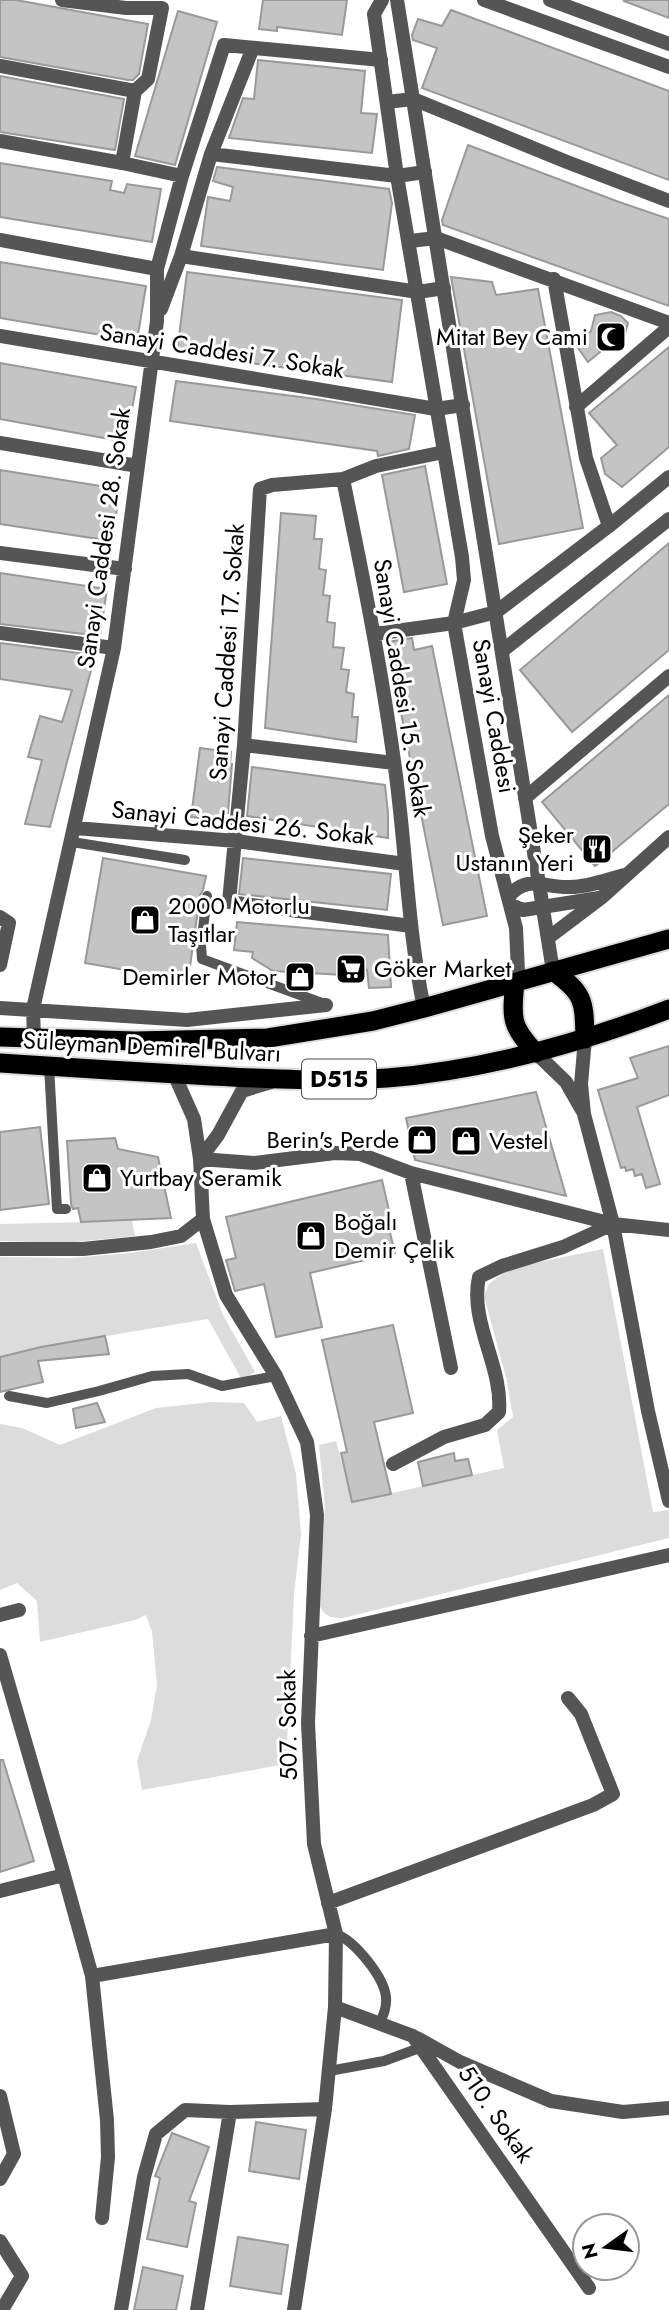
<svg xmlns="http://www.w3.org/2000/svg" width="669" height="2310" font-family="Jost,sans-serif">
  <style>
    .green { fill: #dcdcdc }
    .building { fill: #c4c4c4; stroke: #999; stroke-width: 2 }
    .lines { fill: none; stroke-linecap: round; stroke-linejoin: round }
    .trunk-casing { stroke: #dbdbdb; stroke-width: 23 }
    .service { stroke: #555; stroke-width: 10 }
    .minor { stroke: #555; stroke-width: 14 }
    .tertiary { stroke: #555; stroke-width: 14 }
    .trunk { stroke: #000; stroke-width: 19 }
    .labels { text-anchor: middle; stroke-width: 6; stroke-linejoin: round; paint-order: stroke }
    .shield { fill: #fff; stroke: #4c4c4c; stroke-width: 2 }
    .shield-label { font-size: 23px; font-weight: bold; fill: #000 }
    .poi-label { font-size: 24px; fill: #000; stroke: #fff; text-anchor: start }
    .street-label { font-size: 24px; fill: #000; stroke: #fff }
  </style>
  <rect width="100%" height="100%" fill="#fff"/>
  <!-- green -->
  <path class="green" d="M132,1221L135,1236L66,1243L0,1241V1224Z
    M196,1243L223,1315L255,1372L242,1380L208,1319L40,1347L0,1357V1257L72,1258L130,1253Z
    M603,1249L653,1512L669,1510V1538L343,1618C330,1618 324,1616 319,1604L325,1507L319,1445L336,1441L352,1502L504,1468L497,1430L513,1417L507,1381L484,1296L489,1284L510,1268Z
    M212,1402L244,1403L257,1422L281,1416L296,1474L301,1534L294,1594L286,1764L142,1790L137,1761L151,1720L157,1684L152,1632L146,1615L135,1620L40,1642L37,1601L17,1583L0,1590V1424L22,1428L60,1445L156,1408Z"/>
  <!-- building -->
  <path class="building" d="M0,0H16L148,24L139,74L133,80H128L0,57Z
    M263,0H347L342,35L277,27V31L259,29Z
    M625,0H669V18L624,1Z
    M451,10L669,91V180L422,88L437,48L413,40L412,35L418,19L442,26Z
    M178,11L217,22L175,165L135,156Z
    M258,60L365,71L361,113L377,114L372,153L229,138L243,98L254,99Z
    M0,76L124,99L115,150L0,132Z
    M468,145L619,202L669,219V306L443,225L442,220Z
    M0,163L112,181L110,190L124,193L127,184L161,189L152,242L0,217Z
    M217,167L389,189L392,203L383,270L201,246L208,197L230,201L233,187L213,181Z
    M0,262L146,286L137,341L0,318Z
    M187,272L402,300L392,382L177,353Z
    M451,277L492,282L496,295L538,289L583,528L499,544Z
    M611,312L621,316L628,323L623,341L606,347L588,362L576,345L591,331L595,315Z
    M669,347V447L622,487L605,474L601,458L617,445L589,413Z
    M0,363L136,387L126,442L0,419Z
    M176,381L316,399L415,415L409,449L378,456L377,451L170,421Z
    M425,466L447,584L404,592L382,475Z
    M0,470L120,489L112,541L0,524Z
    M281,513L316,516L314,539H322L319,569L326,570L323,595L330,596L327,622L335,623L333,647L344,648L341,669L349,670L346,692L354,694L352,717H358L356,742L265,728Z
    M669,543V650L572,732L520,670Z
    M0,573L107,589L100,636L0,624Z
    M412,638L414,650L432,646L487,916L443,925L387,642Z
    M0,643L95,655L50,827L25,824L42,760L28,757L40,716L62,722L72,690L0,679Z
    M669,695V804L595,866L542,802Z
    M200,748L231,752L230,764H232L228,813H224L223,820L191,817Z
    M252,767L385,785L388,813V838L247,816Z
    M103,858L206,876L203,890L200,895L188,981L85,963Z
    M243,858L391,874L387,910L239,894Z
    M237,922L388,935L391,987L369,988L367,970L344,975L273,971L252,958L253,952L234,950Z
    M669,1046V1095L637,1107L660,1184L646,1188L642,1174L635,1176L633,1169L626,1171L625,1167L621,1168L598,1090L638,1078L630,1058Z
    M536,1092L566,1196L415,1160L406,1118Z
    M40,1127L49,1204L0,1210V1132Z
    M115,1138L118,1149L158,1157L171,1218L81,1222L78,1208L73,1209L71,1204L67,1141Z
    M382,1180L391,1219L387,1220L395,1253L310,1273L322,1327L276,1337L264,1284L235,1291L226,1260L236,1258L226,1217Z
    M393,1325L413,1413L374,1422L391,1494L352,1502L341,1453L347,1452L322,1340Z
    M105,1336L109,1354L38,1361L43,1382L0,1392V1357L41,1347Z
    M97,1403L105,1422L76,1428L73,1409Z
    M454,1453L455,1461L468,1459L472,1475L423,1486L418,1462Z
    M0,1760H3L34,1861L0,1872Z
    M256,2122L306,2130L299,2179L249,2171Z
    M172,2133L209,2147L189,2201L196,2203L187,2247L147,2239L160,2178L155,2176Z
    M238,2237L288,2245L281,2294L230,2286Z
    M143,2267L183,2276L176,2310H134Z"/>
  <g class="lines">
    <!-- trunk casing -->
    <g class="trunk-casing">
      <path id="trunk" d="M553,971C585,994 584,1001 585,1039
        M515,983C511,1018 511,1027 536,1053
        M0,1037L135,1041L268,1038L373,1021L424,1008L669,939
        M0,1063C71,1068 141,1072 212,1076C270,1079 329,1082 387,1078C485,1070 578,1044 669,1009"/>
    </g>
    <!-- service -->
    <path class="service" d="M158,834L161,821
      M72,842L185,860
      M207,896L201,945L202,959L322,1003
      M49,1066L57,1209H66
      M9,1396L47,1403L99,1391L152,1376L188,1374L222,1386L276,1376
      M336,1934C355,1941 384,1977 386,1997C387,2007 384,2015 379,2024
      M329,2071L384,2061L422,2047"/>
    <!-- minor -->
    <path class="minor" d="M62,0L126,8H162
      M484,0L669,67
      M550,0L669,44
      M0,66L135,91
      M387,102L413,99L567,162L669,201
      M0,141L122,163L182,176
      M211,154L397,176L425,172
      M122,163L135,91L148,79L162,8
      M0,240L157,269
      M410,241L436,238L669,323
      M181,256L418,292L444,288
      M554,279L586,458L609,526
      M161,309L181,256L211,154L252,50
      M0,336L436,409L463,405
      M576,407L669,327
      M0,443L138,466
      M343,479L272,485L260,489L244,745L229,902L411,926
      M0,553L125,569
      M0,633L114,648
      M374,634L454,623L496,612L609,526L669,477
      M502,651L669,519
      M244,745L394,763
      M525,798L669,676
      M75,828L236,841L405,864
      M509,896C528,874 544,888 570,887C588,887 606,880 624,875
      M511,905L523,910L599,898
      M0,917L9,923L0,965
      M548,938L601,898L669,837
      M0,1008L187,1020L326,1005
      M424,1008C407,927 406,843 394,761C381,666 362,572 343,479L376,466L444,452
      M34,1038L33,1009L114,648L157,321V269L182,176L224,45L381,60
      M585,1039L581,1084L584,1114L613,1224L648,1411L669,1501
      M536,1053L566,1082L582,1110
      M174,1074L194,1119L200,1159L203,1219L226,1295L276,1376L307,1442L317,1515L308,1723L314,1844L336,1934L335,2007L325,2109L294,2310
      M200,1159L254,1163L335,1153L360,1154L411,1173L613,1224L669,1230
      M200,1159L218,1135L242,1091L271,1082
      M411,1173L451,1368
      M0,1249H83L151,1242L181,1236L203,1219
      M393,1464L444,1437L485,1425L499,1412C503,1366 469,1323 479,1277L502,1266L563,1247L613,1224
      M0,1615L19,1610
      M311,1636L669,1555
      M0,1655L64,1875
      M0,1891L64,1875L92,1976L336,1934
      M328,1903L593,1805L613,1794L581,1714L568,1698
      M92,1976L107,2120L108,2157L102,2218
      M335,2007L413,2036L589,2288
      M417,2038L460,2062L551,2101L623,2112L669,2108
      M0,2096L14,2154L0,2179
      M0,2241L22,2276L2,2310
      M121,2310L144,2177L156,2134L185,2110L230,2112L325,2109
      M197,2310L230,2112"/>
    <!-- tertiary -->
    <path class="tertiary" d="M382,0L374,14L397,176L462,557L464,580L454,623L492,836L516,928L518,972L515,983
      M397,0L553,971"/>
    <!-- trunk -->
    <use href="#trunk" class="trunk"/>
  </g>
  <!-- icons -->
  <defs>
    <g id="mosque-square" transform="scale(1.575)"><rect x="-9" y="-9" width="18" height="18" rx="4" fill="#000" stroke="#fff"/><path d="M3.5-4.9A6 6 0 1 0 3.5 4.9A5 5 0 1 1 3.5-4.9Z" fill="#fff"/></g>
    <g id="restaurant-square" transform="scale(1.575)"><rect x="-9" y="-9" width="18" height="18" rx="4" fill="#000" stroke="#fff"/><path d="M-5-6h1v4h1v-4h1v4h1v-4h1v5L-1.5 .5V6h-2V.5L-5-1ZM5-6V6H3V1.5H1.5Q1.5-4 5-6Z" fill="#fff"/></g>
    <g id="shop-square" transform="scale(1.575)"><rect x="-9" y="-9" width="18" height="18" rx="4" fill="#000" stroke="#fff"/><path d="M-5-2.5h2.3a2.7 3.5 0 0 1 5.4 0H5L5.5 6h-11ZM-1.5-2.5h3a1.5 2.3 0 0 0-3 0Z" fill="#fff"/></g>
    <g id="supermarket-square" transform="scale(1.575)"><rect x="-9" y="-9" width="18" height="18" rx="4" fill="#000" stroke="#fff"/><path d="M-6-5.5h2.5l.6 2H6L4.5 2H-2.5L-4.4-4H-6ZM-1.5 3.2a1.3 1.3 0 1 0 .1 0ZM3 3.2a1.3 1.3 0 1 0 .1 0Z" fill="#fff"/></g>
  </defs>
  <g fill-rule="evenodd">
    <use href="#mosque-square" x="611" y="337"/>
    <use href="#restaurant-square" x="597" y="849"/>
    <use href="#shop-square" x="145" y="920"/>
    <use href="#supermarket-square" x="351" y="969"/>
    <use href="#shop-square" x="300" y="977"/>
    <use href="#shop-square" x="422" y="1140"/>
    <use href="#shop-square" x="466" y="1141"/>
    <use href="#shop-square" x="97" y="1178"/>
    <use href="#shop-square" x="311" y="1236"/>
  </g>
  <g class="labels">
    <!-- shield labels -->
    <rect class="shield" x="302" y="1059.5" width="74" height="39" rx="5"/>
    <g class="shield-label">
      <text x="339" y="1087">D515</text>
    </g>
    <!-- poi labels -->
    <g class="poi-label">
      <text x="588" y="345" text-anchor="end">Mitat Bey Cami</text>
      <text x="574" y="843" text-anchor="end">Şeker<tspan x="574" dy="28">Ustanın Yeri</tspan></text>
      <text x="168" y="914">2000 Motorlu<tspan x="168" dy="28">Taşıtlar</tspan></text>
      <text x="374" y="977">Göker Market</text>
      <text x="277" y="985" text-anchor="end">Demirler Motor</text>
      <text x="399" y="1148" text-anchor="end">Berin's Perde</text>
      <text x="489" y="1149">Vestel</text>
      <text x="120" y="1186">Yurtbay Seramik</text>
      <text x="334" y="1230">Boğalı<tspan x="334" dy="28">Demir Çelik</tspan></text>
    </g>
    <!-- street labels -->
    <g class="street-label">
      <text transform="translate(222 351) rotate(9)" y="8">Sanayi Caddesi 7. Sokak</text>
      <text transform="translate(104 538) rotate(-82)" y="8">Sanayi Caddesi 28. Sokak</text>
      <text transform="translate(227 652) rotate(-86)" y="8">Sanayi Caddesi 17. Sokak</text>
      <text transform="translate(402 688) rotate(81)" y="8">Sanayi Caddesi 15. Sokak</text>
      <text transform="translate(494 716) rotate(80)" y="8">Sanayi Caddesi</text>
      <text transform="translate(243 823) rotate(6)" y="8">Sanayi Caddesi 26. Sokak</text>
      <text transform="translate(152 1047) rotate(3)" y="8">Süleyman Demirel Bulvarı</text>
      <text transform="translate(288 1725) rotate(-91)" y="8">507. Sokak</text>
      <text transform="translate(496 2114) rotate(55)" y="8">510. Sokak</text>
    </g>
  </g>
  <!-- north arrow -->
  <g transform="translate(606 2247) rotate(256)"><circle r="33" fill="#ffffff" stroke="#999999" stroke-width="2"/>
  <path d="M0-5L12 26L0 18L-12 26Z" fill="#000000"/>
  <text y="-10" font-size="19" font-weight="bold" text-anchor="middle" fill="#000000">N</text>
  </g>
</svg>
